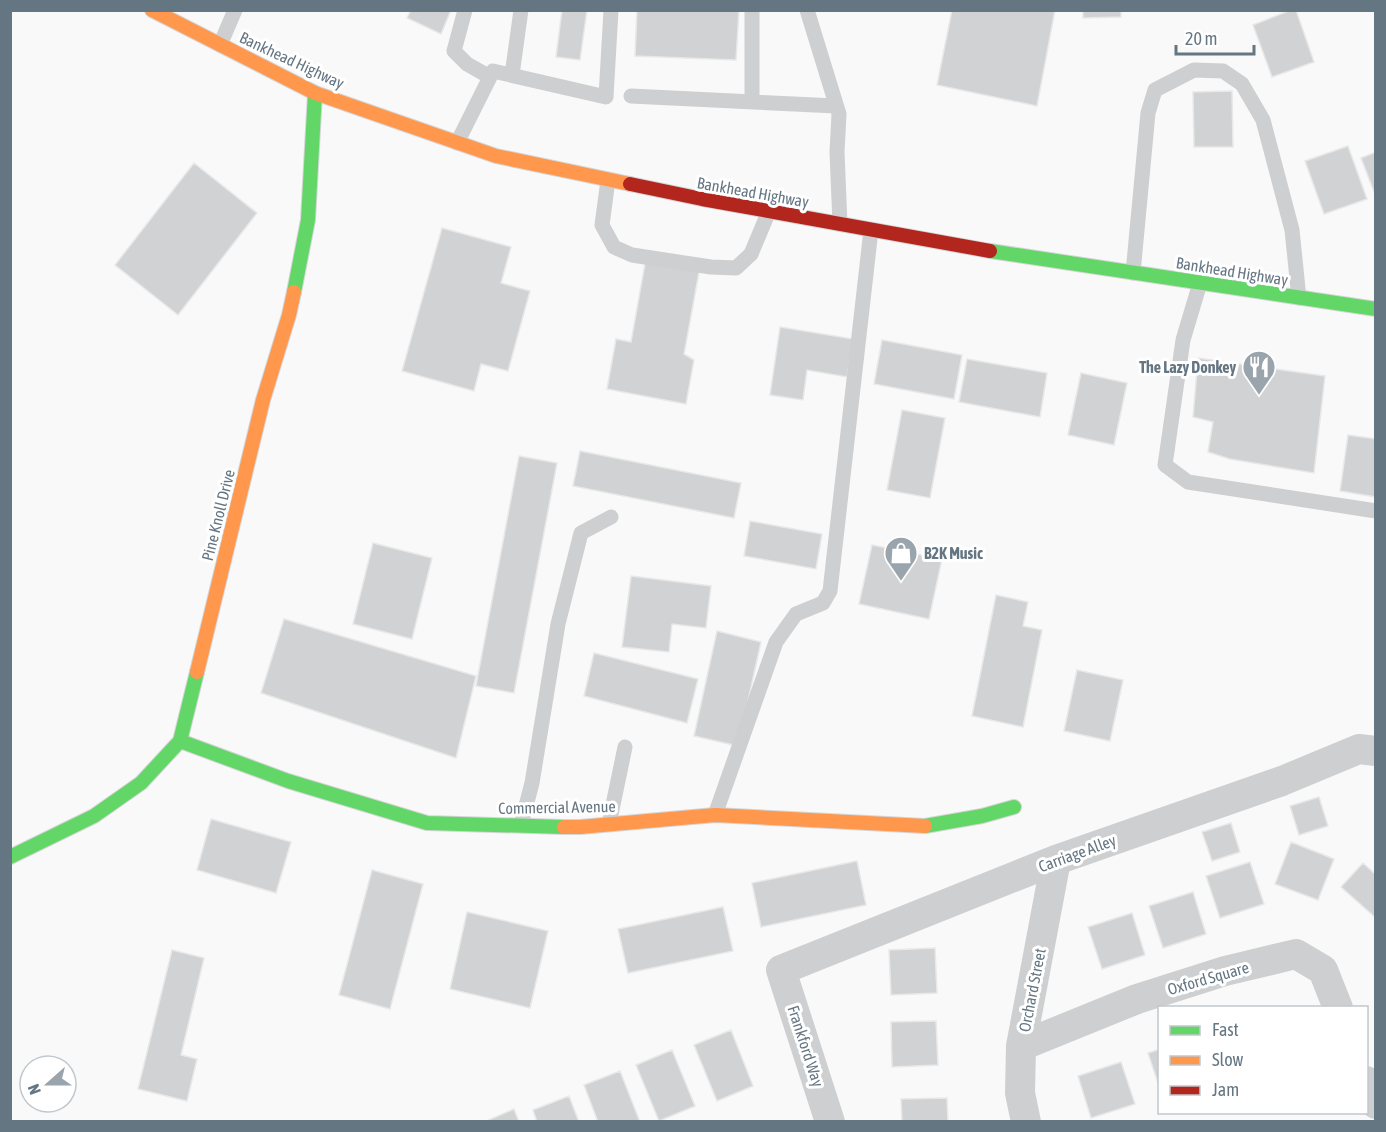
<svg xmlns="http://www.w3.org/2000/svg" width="1386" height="1132" font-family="'Asap Condensed',sans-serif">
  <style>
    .building { fill: #d0d2d3; stroke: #e8e8e8; stroke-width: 1.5 }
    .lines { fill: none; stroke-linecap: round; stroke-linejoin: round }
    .fast-casing { stroke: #d5d6d7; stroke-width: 16 }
    .slow-casing { stroke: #d5d6d7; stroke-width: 16 }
    .jam-casing { stroke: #d5d6d7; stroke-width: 16 }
    .lane { stroke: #cecfd0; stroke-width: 15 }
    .street { stroke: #cecfd0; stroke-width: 30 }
    .fast { stroke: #63d668; stroke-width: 14 }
    .slow { stroke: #ff974d; stroke-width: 14 }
    .jam { stroke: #b3261e; stroke-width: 14 }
    .labels { text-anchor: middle; stroke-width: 6; stroke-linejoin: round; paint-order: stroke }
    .street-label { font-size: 16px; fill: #657683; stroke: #fff }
    .poi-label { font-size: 16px; font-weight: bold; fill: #657683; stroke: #fff; text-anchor: end }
  </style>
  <rect width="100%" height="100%" fill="#f9f9f9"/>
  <!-- building -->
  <path class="building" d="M411,10H451L441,34L407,18Z
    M562,10H587L580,60L556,57Z
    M637,10H739L736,60L635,56Z
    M952,10H1055L1037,106L937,85Z
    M1083,10H1121V17L1083,18Z
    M1291,10H1296L1314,62L1272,77L1253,25Z
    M1232,91L1233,147H1194L1193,92Z
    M1348,146L1367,199L1324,214L1305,161Z
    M1376,152V197L1361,158Z
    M194,163L257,213L178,315L115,265Z
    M442,228L511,247L501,283L530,291L508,371L481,364L474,391L402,371Z
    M646,258L700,267L684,354L694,360L686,404L607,389L616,339L631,342Z
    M780,327L853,339L847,377L807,370L803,400L770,395Z
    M882,340L962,355L954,399L874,384Z
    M1198,358L1325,376L1314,473L1230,459L1208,452L1213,422L1193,417Z
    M967,359L1047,373L1040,417L959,402Z
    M1081,373L1127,383L1114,445L1068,435Z
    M902,410L945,418L930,498L887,490Z
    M1348,435L1376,439V497L1340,491Z
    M580,451L741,483L734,518L573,486Z
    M519,456L557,463L514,693L476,686Z
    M750,521L822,534L816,569L744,556Z
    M373,543L432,558L412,639L353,624Z
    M872,545L942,559L929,619L859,604Z
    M631,576L711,586L706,628L672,624L669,652L622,647Z
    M996,595L1028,602L1023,626L1042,630L1023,727L972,716Z
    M284,619L476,676L456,758L261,693Z
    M717,631L761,642L738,746L694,736Z
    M594,653L698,679L687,723L584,696Z
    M1077,670L1123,680L1110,741L1064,731Z
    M1319,797L1328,826L1299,835L1290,806Z
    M211,819L291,842L276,893L197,870Z
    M1231,823L1240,852L1212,861L1202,832Z
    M1291,842L1334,859L1318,900L1275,884Z
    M857,861L866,905L761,927L752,883Z
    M1250,862L1264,904L1220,918L1206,876Z
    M1363,863L1374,873L1376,871V918L1341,887Z
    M372,870L423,884L390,1009L339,995Z
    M1193,892L1206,934L1163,948L1149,906Z
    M723,907L733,951L628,973L618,929Z
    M467,912L548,931L530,1008L450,989Z
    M1132,913L1145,955L1102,969L1088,927Z
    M935,948L937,993L891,995L889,950Z
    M172,950L204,958L181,1055L197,1059L187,1101L138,1089Z
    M936,1021L938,1065L892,1067L891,1022Z
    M731,1030L753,1086L717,1101L694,1045Z
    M1160,1049V1089L1148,1053Z
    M672,1050L695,1106L659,1121L636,1065Z
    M1121,1062L1135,1104L1091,1118L1078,1076Z
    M620,1071L640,1122H598L584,1085Z
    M569,1096L579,1122H537L533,1110Z
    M947,1098L948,1122H902L901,1099Z
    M514,1109L519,1122H484Z"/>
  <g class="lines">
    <!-- fast casing -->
    <g class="fast-casing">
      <path id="fast" d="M990,251L1376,309
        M294,292L308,220L315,93
        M180,741L288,781L427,823L564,827
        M925,826L982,816L1014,807
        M10,857L94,816L141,783L180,741L197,672"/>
    </g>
    <!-- slow casing -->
    <g class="slow-casing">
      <path id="slow" d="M152,10L315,93L496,156L630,184
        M197,672L263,400L289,315L294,292
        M564,827H580L715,815L925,826"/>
    </g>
    <!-- jam casing -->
    <g class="jam-casing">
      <path id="jam" d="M630,184L702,199L990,251"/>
    </g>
    <!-- lane -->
    <path class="lane" d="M465,10L454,51L467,64L490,77
      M807,10L839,114L837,152L840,224
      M220,45L235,10
      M512,75L521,10
      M631,96L836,106
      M752,101V10
      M457,143L493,71L606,97L611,10
      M608,180L602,225L614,247L632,255L711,267L736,268L751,254L769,211
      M1133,273L1148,113L1155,90L1194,70L1223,71L1242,84L1263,120L1292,230L1299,298
      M1200,283L1183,340L1165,465L1188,482L1376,511
      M715,815L776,642L796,614L823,603L830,591L871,230
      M609,824L625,747
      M521,825L532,783L558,624L581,533L611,517"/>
    <!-- street -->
    <path class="street" d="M1021,1046L1137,999L1225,971L1296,954L1323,970L1338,1008
      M1366,1081L1376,1104
      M830,1122L781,970L1056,860L1282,781L1359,749L1376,751
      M1026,1122L1020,1093L1021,1046L1056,860"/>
    <!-- fast -->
    <use href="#fast" class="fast"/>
    <!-- slow -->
    <use href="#slow" class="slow"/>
    <!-- jam -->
    <use href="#jam" class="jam"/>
  </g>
  <!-- icons -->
  <defs>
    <g id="restaurant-pin" transform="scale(1.725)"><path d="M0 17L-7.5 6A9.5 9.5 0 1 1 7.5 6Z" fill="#99a4ac" stroke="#fff"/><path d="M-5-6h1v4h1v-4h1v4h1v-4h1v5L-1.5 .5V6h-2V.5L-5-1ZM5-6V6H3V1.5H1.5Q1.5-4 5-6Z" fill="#fff"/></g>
    <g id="shop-pin" transform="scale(1.725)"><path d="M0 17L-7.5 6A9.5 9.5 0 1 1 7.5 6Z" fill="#99a4ac" stroke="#fff"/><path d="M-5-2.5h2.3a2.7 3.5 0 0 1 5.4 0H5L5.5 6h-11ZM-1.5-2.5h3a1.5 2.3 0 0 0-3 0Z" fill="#fff"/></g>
  </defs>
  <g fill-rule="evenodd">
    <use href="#restaurant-pin" x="1259" y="367"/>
    <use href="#shop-pin" x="901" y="553"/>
  </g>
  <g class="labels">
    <!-- street labels -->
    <g class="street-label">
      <text transform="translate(292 60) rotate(25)" y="6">Bankhead Highway</text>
      <text transform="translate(753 192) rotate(10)" y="6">Bankhead Highway</text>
      <text transform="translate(1232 271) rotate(9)" y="6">Bankhead Highway</text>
      <text transform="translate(218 515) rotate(-76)" y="6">Pine Knoll Drive</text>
      <text transform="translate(557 807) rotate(-1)" y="6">Commercial Avenue</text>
      <text transform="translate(1077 853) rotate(-20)" y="6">Carriage Alley</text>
      <text transform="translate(1208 978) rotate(-16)" y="6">Oxford Square</text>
      <text transform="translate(1032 990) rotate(-79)" y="6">Orchard Street</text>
      <text transform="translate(806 1046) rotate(72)" y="6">Frankford Way</text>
    </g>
    <!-- poi labels -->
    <g class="poi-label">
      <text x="1236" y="373">The Lazy Donkey</text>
      <text x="924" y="559" text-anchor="start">B2K Music</text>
    </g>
  </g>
  <!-- border -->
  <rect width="1386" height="1132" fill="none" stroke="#657683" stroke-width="24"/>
  <!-- legend -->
  <rect x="1158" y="1006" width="210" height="108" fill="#ffffff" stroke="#c1c8cd" stroke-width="1.5"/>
  <rect x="1170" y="1026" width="30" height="9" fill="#63d668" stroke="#c1c8cd" stroke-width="1.5"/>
  <text x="1212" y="1036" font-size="18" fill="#657683">Fast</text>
  <rect x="1170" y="1056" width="30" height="9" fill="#ff974d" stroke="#c1c8cd" stroke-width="1.5"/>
  <text x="1212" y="1066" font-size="18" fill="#657683">Slow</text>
  <rect x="1170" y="1086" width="30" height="9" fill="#b3261e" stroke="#c1c8cd" stroke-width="1.5"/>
  <text x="1212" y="1096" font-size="18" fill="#657683">Jam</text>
  <!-- north arrow -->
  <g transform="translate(48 1084) rotate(249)"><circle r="28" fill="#ffffff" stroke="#c1c8cd" stroke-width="1.5"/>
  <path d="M0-4.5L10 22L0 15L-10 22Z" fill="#99a4ac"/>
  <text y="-9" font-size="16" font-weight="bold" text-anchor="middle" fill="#657683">N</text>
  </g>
  <!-- scale -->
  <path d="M1176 45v9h78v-9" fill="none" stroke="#657683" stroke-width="3"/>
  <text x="1185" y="45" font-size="18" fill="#657683" stroke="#ffffff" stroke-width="4.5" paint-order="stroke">20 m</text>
</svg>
